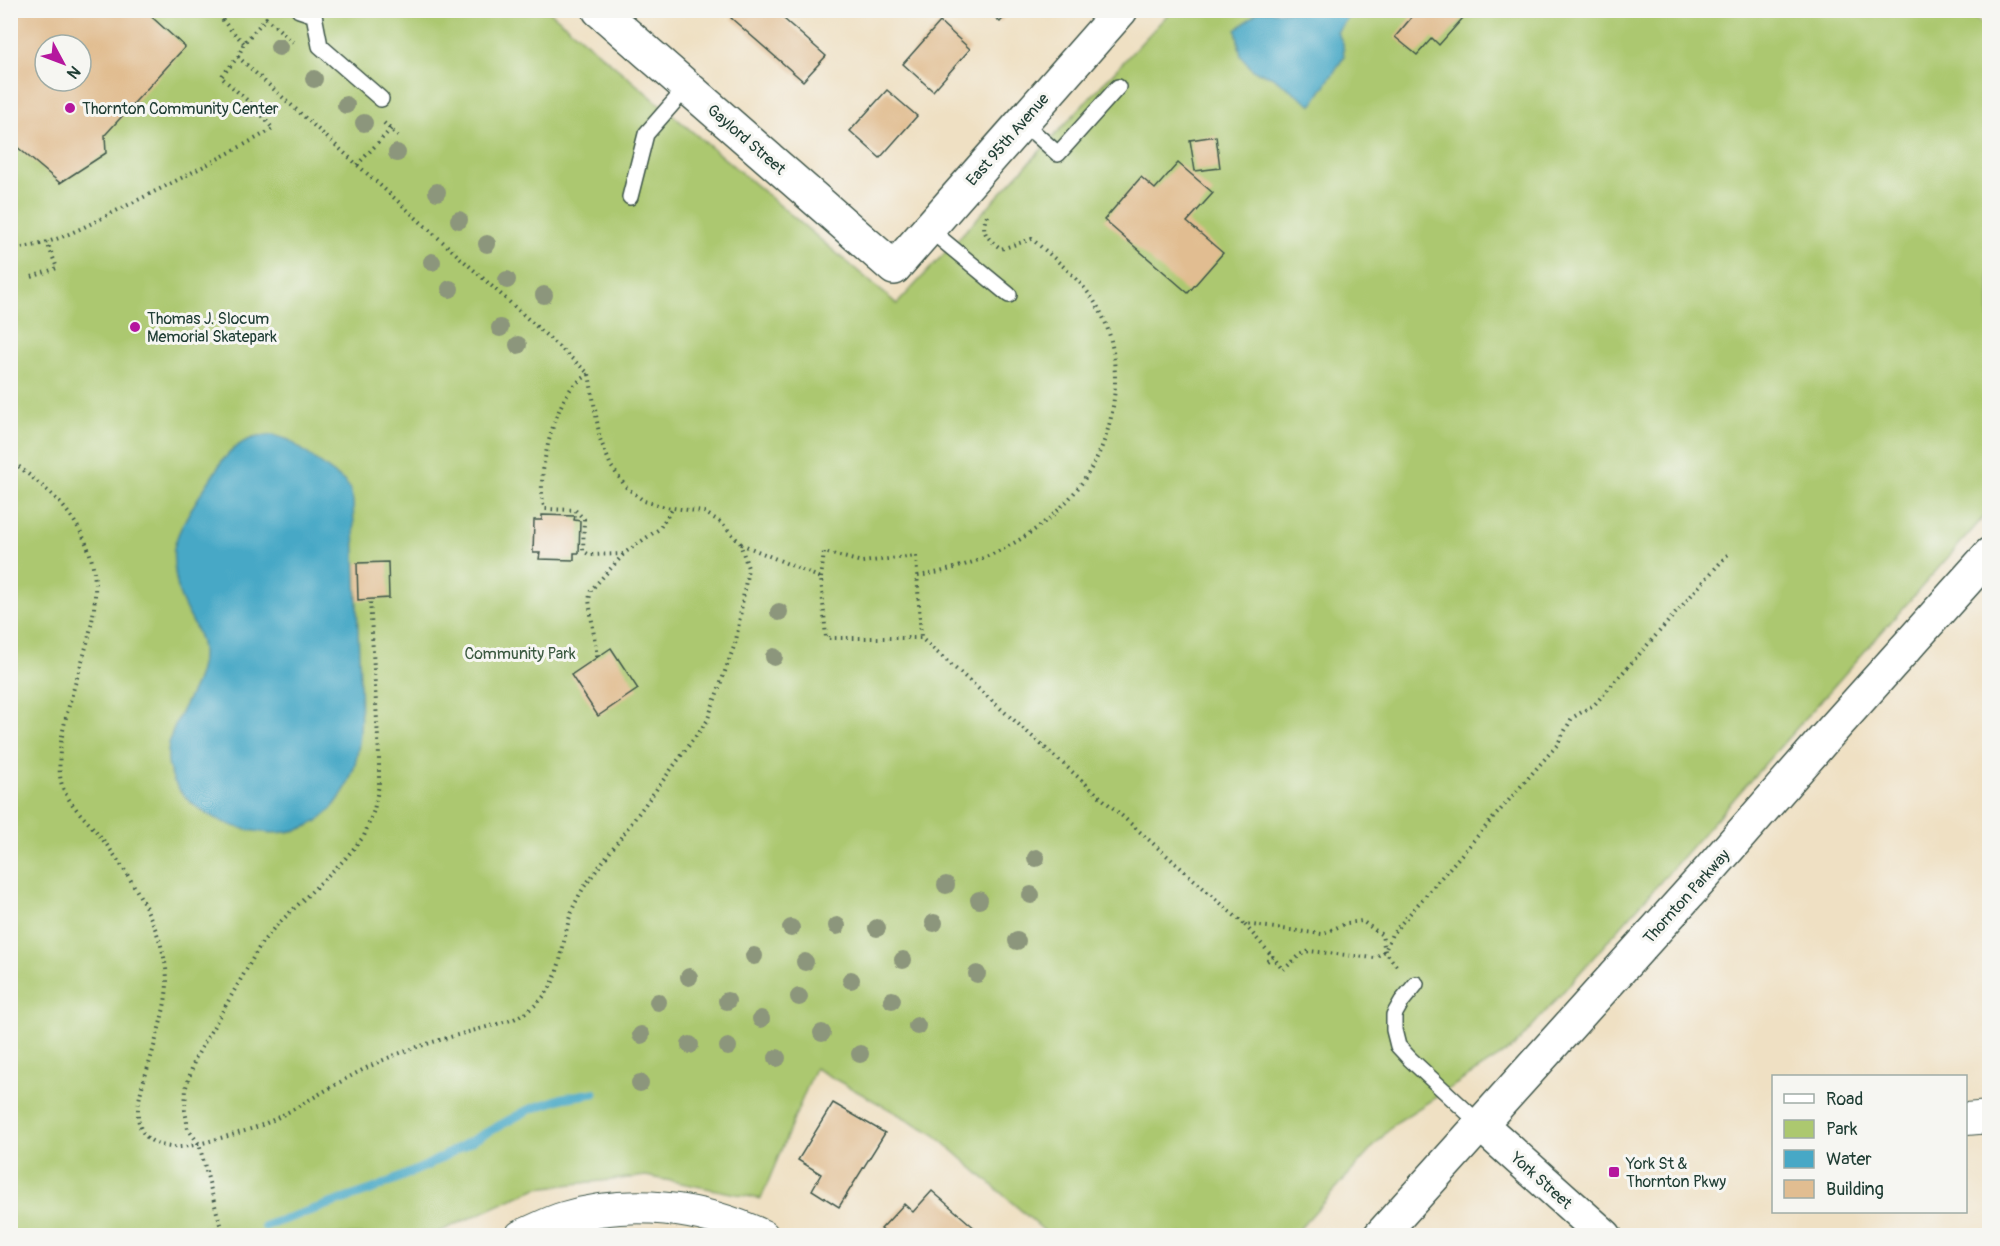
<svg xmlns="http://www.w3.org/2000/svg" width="2000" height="1246" font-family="Pangolin,sans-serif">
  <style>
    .green { fill: #acc86f; stroke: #668252; stroke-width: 1.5; fill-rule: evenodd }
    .water { fill: #47a8c6; stroke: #33727d; stroke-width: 1.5 }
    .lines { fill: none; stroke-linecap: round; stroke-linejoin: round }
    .stream { stroke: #47a8c6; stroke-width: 9 }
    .building { fill: #e1bd91; fill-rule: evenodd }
    .lane-casing { stroke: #3e5549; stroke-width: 18 }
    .street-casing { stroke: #3e5549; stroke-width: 34 }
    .secondary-casing { stroke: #3e5549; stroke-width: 36 }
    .path { stroke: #3e5549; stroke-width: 4; stroke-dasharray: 1.5 4.5; stroke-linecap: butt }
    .lane { stroke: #fff; stroke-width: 15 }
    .street { stroke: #fff; stroke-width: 32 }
    .secondary { stroke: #fff; stroke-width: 33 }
    .tree { fill: #8c967b }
    .poi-dot { fill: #b5179e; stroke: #f6f6f2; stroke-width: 2 }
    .labels { text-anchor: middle; stroke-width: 6; stroke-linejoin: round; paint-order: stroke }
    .poi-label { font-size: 16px; fill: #1f3d34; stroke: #f6f6f2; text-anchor: start }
    .street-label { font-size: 16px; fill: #1f3d34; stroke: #f6f6f2 }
    .park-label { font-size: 16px; fill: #3b5940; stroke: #f6f6f2 }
  </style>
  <rect width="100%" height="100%" fill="#f6f6f2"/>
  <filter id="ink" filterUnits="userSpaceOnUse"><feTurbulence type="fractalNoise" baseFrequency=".0167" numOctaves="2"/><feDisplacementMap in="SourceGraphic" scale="12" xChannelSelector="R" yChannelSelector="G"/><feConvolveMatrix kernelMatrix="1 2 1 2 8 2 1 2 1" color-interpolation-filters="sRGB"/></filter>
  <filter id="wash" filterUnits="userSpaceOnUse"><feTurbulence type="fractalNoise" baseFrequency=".008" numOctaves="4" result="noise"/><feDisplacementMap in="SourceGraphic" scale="24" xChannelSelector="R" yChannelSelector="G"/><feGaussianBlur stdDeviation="1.35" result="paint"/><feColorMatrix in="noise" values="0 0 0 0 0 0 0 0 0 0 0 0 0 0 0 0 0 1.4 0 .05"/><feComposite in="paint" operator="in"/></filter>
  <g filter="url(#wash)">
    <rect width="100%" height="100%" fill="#efe0c3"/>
    <!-- green -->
    <path class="green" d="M10,11H549L897,304L1171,11H1966L1990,31L1989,511L1514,1047L1394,1124L1294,1235H1049L934,1134L815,1068L761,1199L646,1176L537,1188L432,1235H11ZM45,45H81V81H45Z"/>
    <!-- water -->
    <path class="water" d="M1259,11H1353L1337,32L1343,43L1344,57L1312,105L1271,76L1254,71L1241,56L1236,30Z
      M273,435L289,440L344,481L350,489L353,501C355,552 357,604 359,655C360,688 364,736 354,768C346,792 332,815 308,826C263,847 174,816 168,762C164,721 204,691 202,651C201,630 185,613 179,593C176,580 172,561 174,548C179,522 208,484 222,461C237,443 249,436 273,435Z"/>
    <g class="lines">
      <!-- stream -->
      <path class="stream" d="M265,1226L371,1190L426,1166L528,1110L563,1098L594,1093"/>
    </g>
    <g id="blocks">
      <!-- building -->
      <path class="building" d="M10,10H144L185,47L105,135L106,153L60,183L10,141ZM45,45H81V81H45Z
        M738,10H792L784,19L826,56L803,81L731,18Z
        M987,10H1011L1000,22Z
        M1402,10H1470L1439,45L1432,38L1417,55L1395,37L1411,18Z
        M940,22L970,49L933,91L903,64Z
        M887,90L917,116L880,158L850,131Z
        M1216,136L1220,168L1195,171L1190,140Z
        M1178,163L1213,193L1187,222L1223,253L1188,293L1104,220L1141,177L1155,189Z
        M542,515L575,516L574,520L580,521L579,553H574V560L539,559L540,553H533L534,520H542Z
        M388,562L389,598L358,600L357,563Z
        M611,648L638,689L598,716L571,675Z
        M833,1103L885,1133L839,1207L812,1190L821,1174L798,1160Z
        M932,1191L977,1230L972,1236H889L881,1229L904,1204L913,1212Z"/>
    </g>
  </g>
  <g filter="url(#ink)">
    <use href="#blocks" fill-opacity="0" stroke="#3e5549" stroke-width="1.5"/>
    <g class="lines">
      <!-- lane casing -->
      <g class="lane-casing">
        <path id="lane" d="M299,10L314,15L320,46L381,99
          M1022,122L1058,154L1118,87
          M630,197L646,134L687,87
          M929,229L1009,295
          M1416,984L1402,1001L1394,1015V1030L1398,1046L1410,1059L1480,1124"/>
      </g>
      <!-- street casing -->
      <g class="street-casing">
        <path id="street" d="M1966,1119L1990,1117
          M521,1236C536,1230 550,1222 564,1218C630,1198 702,1207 763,1236"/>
      </g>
      <!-- secondary casing -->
      <g class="secondary-casing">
        <path id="secondary" d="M599,10L894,268L1121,10
          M1480,1124L1605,1236
          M1380,1236L1699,882L1825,738L1990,554"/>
      </g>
      <!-- path -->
      <path class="path" d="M215,10L229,28L244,43
        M238,57L244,43L266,18L293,42
        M384,123L401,139
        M357,165L391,129
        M10,249C52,247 89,224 126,206C176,181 224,156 273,129L257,109L221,77L238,57L589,374L600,439L611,466L626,487L644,501L665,507L704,512L722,523L740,543L748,568L736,641L707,721L584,887C579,896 573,906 570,916C557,962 563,994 514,1019C472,1032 428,1041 388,1058C347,1075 311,1101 271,1121C254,1129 235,1134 217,1139C203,1143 186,1148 172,1147C117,1141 143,1086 152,1054C158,1031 167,1004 167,981C166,932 129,873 100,836C85,817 62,800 60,775C57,744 67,713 75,684C96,617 112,564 62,505C47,488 27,474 10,459
        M32,277L57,268L47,242
        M589,374C584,378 578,381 574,385C554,406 534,482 545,509L575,510L584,519L583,551L590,555L623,554L659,529L673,508
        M741,544L821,578L826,638H921L1244,924L1322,934L1347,923L1362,921L1382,935L1385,951L1398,968
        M918,576C1018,561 1113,492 1115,382C1115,358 1112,333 1100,311C1084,281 1057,261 1032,239L1001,249C987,237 979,233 988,213
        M821,578L824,552L862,562L916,556L921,638
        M597,657L589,600L591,590L623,555
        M1245,925L1273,957
        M1267,961L1273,957L1283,970L1300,955L1309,951L1374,958L1385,951L1392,934L1557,745L1572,718L1595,704L1728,554
        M223,1236L199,1144L188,1129L185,1110L186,1087L195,1059L261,944L274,928L345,859L364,836L374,810L379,785V756L370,599"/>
      <!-- lane -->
      <use href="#lane" class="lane"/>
      <!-- street -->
      <use href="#street" class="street"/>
      <!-- secondary -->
      <use href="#secondary" class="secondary"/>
    </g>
    <!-- trees -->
    <g class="tree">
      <circle cx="279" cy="47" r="9"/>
      <circle cx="314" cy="79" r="9"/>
      <circle cx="346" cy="105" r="9"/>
      <circle cx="364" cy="123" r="9"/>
      <circle cx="397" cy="153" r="9"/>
      <circle cx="437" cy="192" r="9"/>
      <circle cx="459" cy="220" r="9"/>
      <circle cx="487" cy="244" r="9"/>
      <circle cx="432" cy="262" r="9"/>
      <circle cx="507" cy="280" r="9"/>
      <circle cx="450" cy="289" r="9"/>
      <circle cx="544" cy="295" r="9"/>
      <circle cx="500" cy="328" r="9"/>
      <circle cx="518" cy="345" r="9"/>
      <circle cx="779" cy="612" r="9"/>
      <circle cx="774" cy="657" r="9"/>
      <circle cx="1036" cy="858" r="9"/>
      <circle cx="946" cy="885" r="9"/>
      <circle cx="1031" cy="895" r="9"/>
      <circle cx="979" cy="900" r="9"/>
      <circle cx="934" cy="923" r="9"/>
      <circle cx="837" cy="926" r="9"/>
      <circle cx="791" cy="928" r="9"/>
      <circle cx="877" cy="928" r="9"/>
      <circle cx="1017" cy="941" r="9"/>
      <circle cx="754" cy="956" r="9"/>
      <circle cx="903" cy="960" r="9"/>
      <circle cx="805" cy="962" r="9"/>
      <circle cx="977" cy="974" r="9"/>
      <circle cx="689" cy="977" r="9"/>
      <circle cx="851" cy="980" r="9"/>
      <circle cx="799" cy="997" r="9"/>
      <circle cx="892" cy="1000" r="9"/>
      <circle cx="727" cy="1001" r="9"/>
      <circle cx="658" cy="1002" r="9"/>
      <circle cx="761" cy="1019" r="9"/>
      <circle cx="917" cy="1026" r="9"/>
      <circle cx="822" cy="1033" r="9"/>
      <circle cx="641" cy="1035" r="9"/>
      <circle cx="690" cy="1045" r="9"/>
      <circle cx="728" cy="1047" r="9"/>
      <circle cx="860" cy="1054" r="9"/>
      <circle cx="777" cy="1058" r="9"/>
      <circle cx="640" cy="1083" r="9"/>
    </g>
  </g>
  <!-- markers -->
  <g class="poi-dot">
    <circle cx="70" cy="108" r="6"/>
    <circle cx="135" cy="327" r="6"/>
    <rect x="1608" y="1166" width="12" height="12" rx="3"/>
  </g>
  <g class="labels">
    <!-- poi labels -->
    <g class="poi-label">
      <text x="82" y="114">Thornton Community Center</text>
      <text x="147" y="324">Thomas J. Slocum<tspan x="147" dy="18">Memorial Skatepark</tspan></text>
      <text x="1626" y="1169">York St &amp;<tspan x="1626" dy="18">Thornton Pkwy</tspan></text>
    </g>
    <!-- street labels -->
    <g class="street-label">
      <text transform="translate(747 139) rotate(41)" y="6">Gaylord Street</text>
      <text transform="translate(1007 139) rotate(-49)" y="6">East 95th Avenue</text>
      <text transform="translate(1686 896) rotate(-48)" y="6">Thornton Parkway</text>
      <text transform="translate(1542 1180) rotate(42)" y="6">York Street</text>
    </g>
    <!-- park labels -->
    <g class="park-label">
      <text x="520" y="659">Community Park</text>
    </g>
  </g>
  <!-- margin -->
  <rect width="2000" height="1246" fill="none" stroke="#f6f6f2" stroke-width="36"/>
  <!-- legend -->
  <rect x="1772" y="1075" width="195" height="138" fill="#f6f6f2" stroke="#a0aca6" stroke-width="1.5"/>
  <rect x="1784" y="1094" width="30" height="9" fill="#ffffff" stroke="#a0aca6" stroke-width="1.5"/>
  <text x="1826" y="1105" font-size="18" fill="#1f3d34">Road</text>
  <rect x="1784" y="1120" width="30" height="18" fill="#acc86f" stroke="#a0aca6" stroke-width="1.5"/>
  <text x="1826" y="1135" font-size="18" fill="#1f3d34">Park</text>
  <rect x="1784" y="1150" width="30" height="18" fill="#47a8c6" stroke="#a0aca6" stroke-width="1.5"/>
  <text x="1826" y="1165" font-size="18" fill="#1f3d34">Water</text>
  <rect x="1784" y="1180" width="30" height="18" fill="#e1bd91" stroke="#a0aca6" stroke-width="1.5"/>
  <text x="1826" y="1195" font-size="18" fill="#1f3d34">Building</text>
  <!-- north arrow -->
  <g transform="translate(63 63) rotate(131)"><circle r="28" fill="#f6f6f2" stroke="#a0aca6" stroke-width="1.5"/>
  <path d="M0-4.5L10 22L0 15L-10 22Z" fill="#b5179e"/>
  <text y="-9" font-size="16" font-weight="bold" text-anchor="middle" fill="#1f3d34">N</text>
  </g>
</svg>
